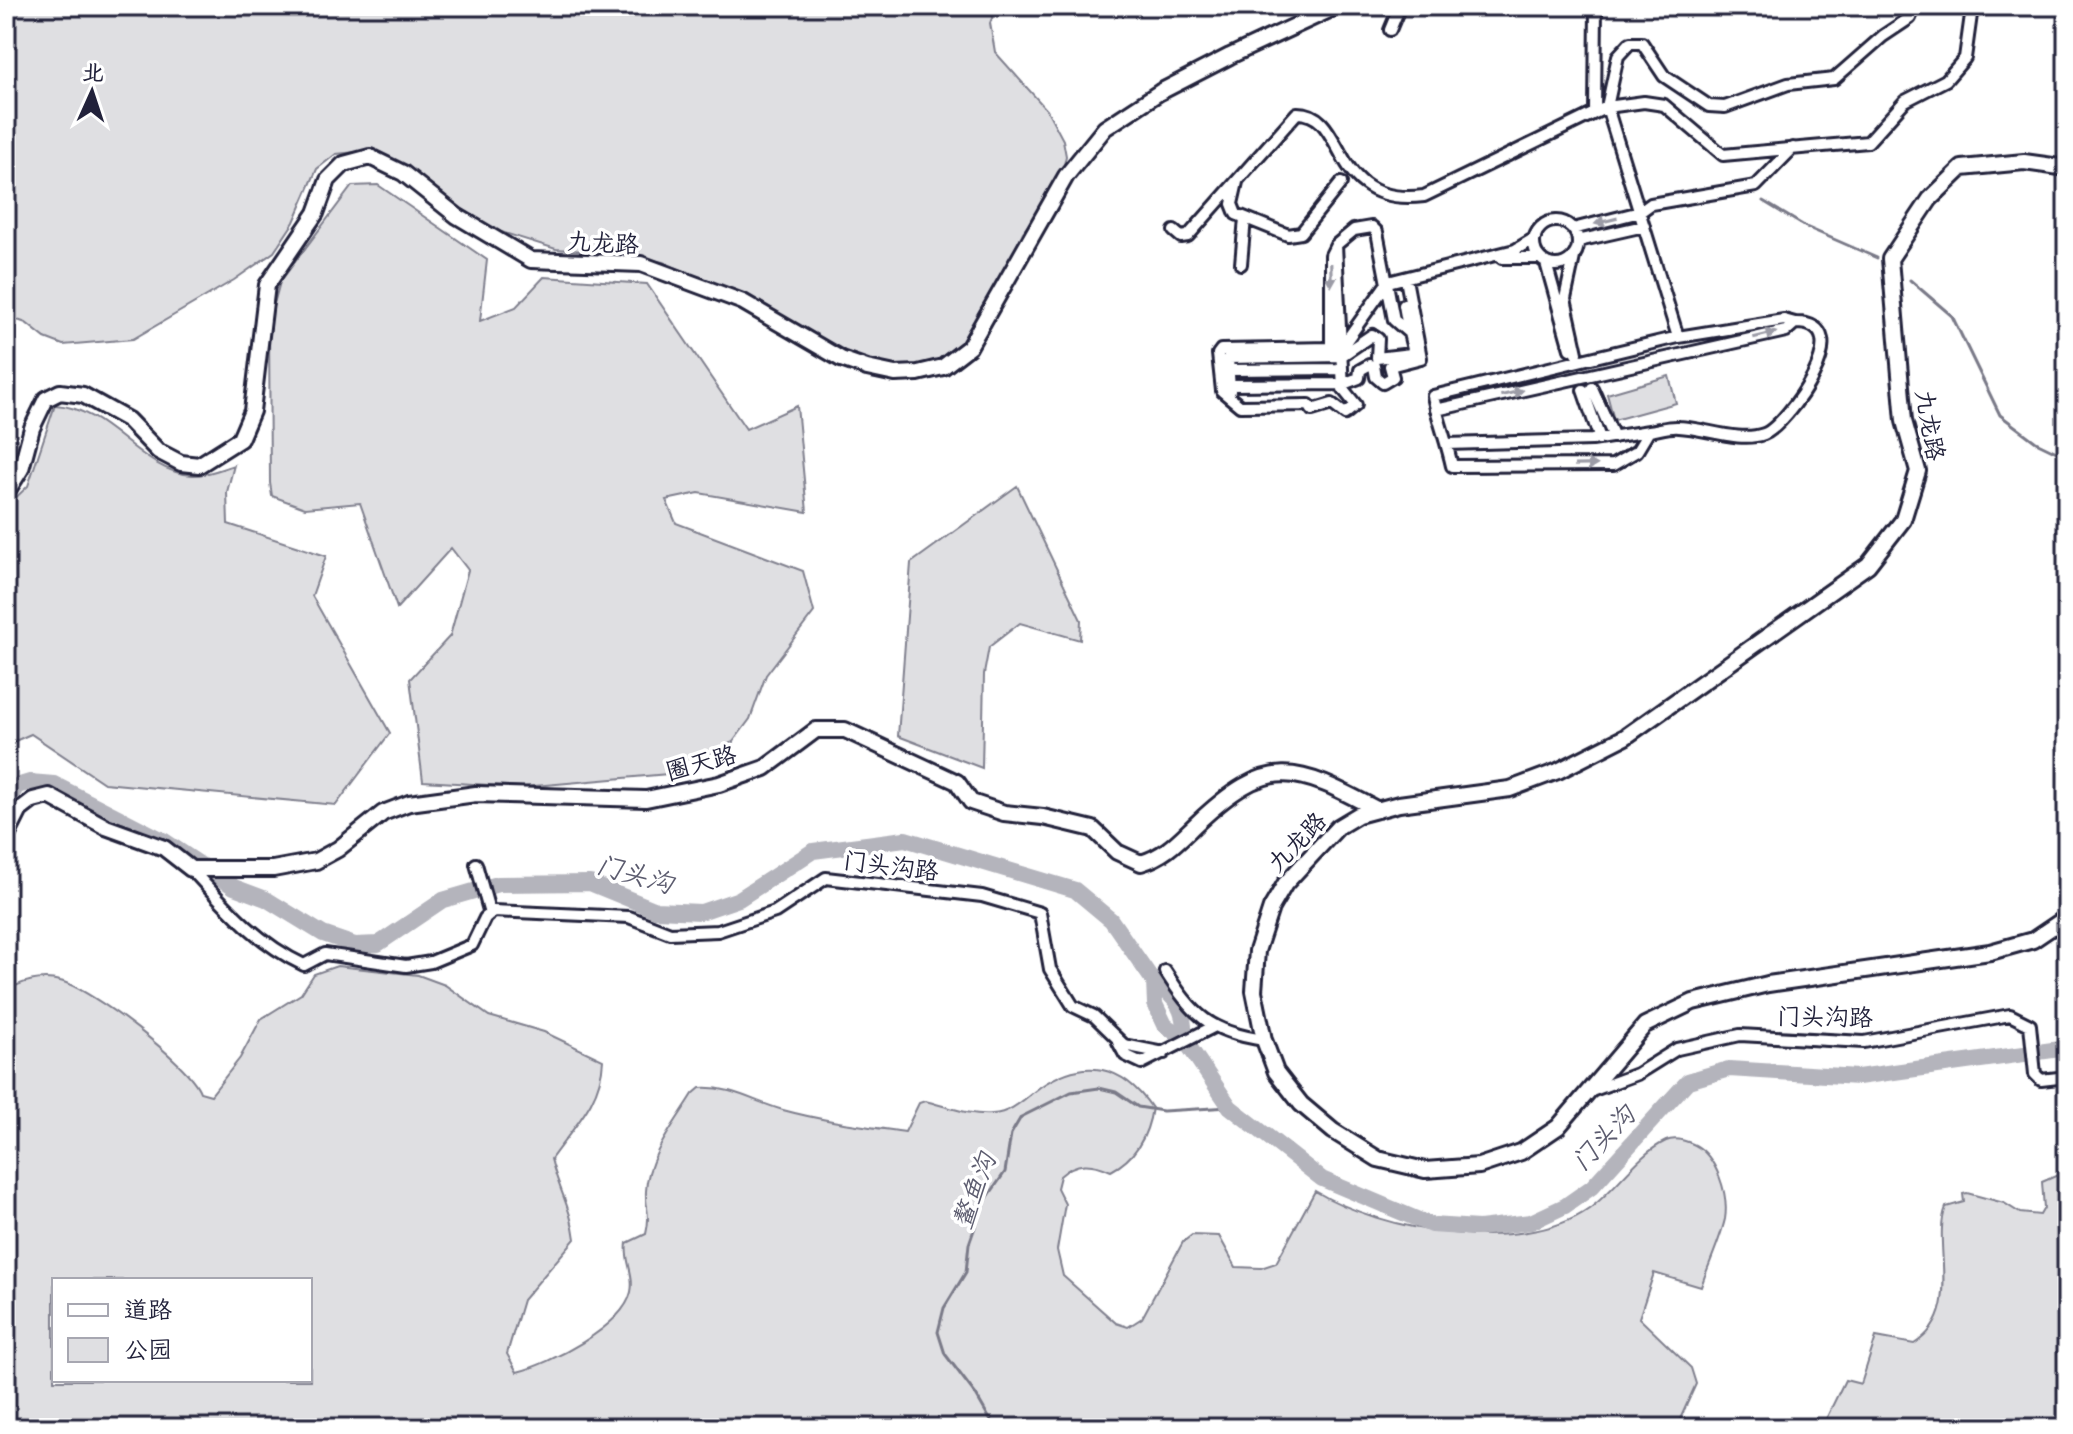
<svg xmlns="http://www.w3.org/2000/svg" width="2073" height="1434" font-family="'Balsamiq Sans','LXGW WenKai TC',sans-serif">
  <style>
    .green { fill: #dfdfe2; stroke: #80808e; stroke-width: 2; fill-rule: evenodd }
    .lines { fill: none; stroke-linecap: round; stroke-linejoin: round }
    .stream { stroke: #7a7a88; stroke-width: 3 }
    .river { stroke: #b4b4bc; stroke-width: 16 }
    .street-tunnel { stroke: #d3d3d8; stroke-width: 10; stroke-dasharray: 10 5; stroke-linecap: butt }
    .street-casing { stroke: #22223b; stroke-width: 16 }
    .secondary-casing { stroke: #22223b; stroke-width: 20 }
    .street { stroke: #fff; stroke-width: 10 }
    .secondary { stroke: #fff; stroke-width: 14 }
    .oneway { fill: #9c9ca7 }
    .labels { text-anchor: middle; stroke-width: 7; stroke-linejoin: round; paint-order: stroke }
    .street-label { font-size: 24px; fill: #22223b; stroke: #fff }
    .water-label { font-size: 26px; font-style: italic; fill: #5c5c6f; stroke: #fff }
  </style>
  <rect width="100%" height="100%" fill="#fff"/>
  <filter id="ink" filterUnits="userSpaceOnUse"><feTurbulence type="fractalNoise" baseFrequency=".0125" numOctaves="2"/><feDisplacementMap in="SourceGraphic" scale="16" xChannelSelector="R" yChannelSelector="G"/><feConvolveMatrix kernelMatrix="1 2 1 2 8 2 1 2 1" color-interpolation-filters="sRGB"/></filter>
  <g filter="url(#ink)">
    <!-- green -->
    <path class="green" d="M6,6H997L990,23L995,52L1047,110L1063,140L1066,156L1059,186L1023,232L976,334L933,373L862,364L770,308L663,262L613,253L556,249L498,231L367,151L336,154L317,169L294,222L274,252L234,280L133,339L63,345L45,338L26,323L6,316Z
      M378,185L487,260L480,321L516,307L544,277L647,284L746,429L797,406L807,512L699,493L666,500L676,523L803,571L814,612L766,675L750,719L733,742L668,774L523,787L423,781L410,679L450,636L468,570L451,548L397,608L360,503L305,508L272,496L270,483L269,322L280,282L352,186Z
      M1669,376L1676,403L1614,420L1607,394Z
      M55,405C109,408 140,472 192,475C205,476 221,469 234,465L227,492L228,524L326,556L312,596L390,733L336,805L104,783L31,734L6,745V507L28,486Z
      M1017,486L1081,620L1080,640L1020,623L989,647L984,674L982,768L898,736L911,563Z
      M337,966L418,975L445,985L489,1016L544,1032L603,1060C601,1102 574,1126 551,1159C558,1187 572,1211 575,1239L523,1300L507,1354L517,1372C549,1364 623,1327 631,1292C635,1274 624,1261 627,1243L646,1234C651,1213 645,1209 646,1191C647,1157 676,1122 693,1094L700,1088C731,1086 754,1102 783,1110C823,1121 864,1126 905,1132L919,1103L925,1101C946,1106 970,1116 992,1114C1012,1113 1025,1098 1040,1087C1084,1057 1122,1064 1152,1108C1148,1135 1136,1158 1111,1171C1092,1162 1076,1161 1060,1176L1057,1188L1065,1204L1057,1250L1063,1276L1116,1323L1128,1327L1142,1318L1183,1242L1192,1235L1219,1236L1236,1267L1261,1268L1276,1263L1315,1191C1381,1231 1521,1257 1589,1209C1616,1190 1636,1155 1666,1141C1675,1137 1687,1141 1695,1145C1716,1156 1729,1194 1725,1219C1720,1241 1708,1265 1701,1287L1654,1273L1639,1318L1691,1368L1696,1384L1676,1428H6V992C20,981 42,976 60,981C90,988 190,1064 200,1092L211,1095L240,1058L261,1019L301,994L314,974ZM310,1280V1380H54V1280Z
      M2067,1171V1428H1810L1826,1419L1845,1380L1861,1384L1876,1337L1914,1344C1965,1313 1931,1245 1946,1207L1964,1202L1963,1194L1967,1193L2004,1203L2020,1213L2040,1215L2044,1208L2042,1182Z"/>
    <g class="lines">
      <!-- stream -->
      <path class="stream" d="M1763,201L1806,227L1877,258
        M1910,280L1952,316L2000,415L2036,442L2067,457
        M995,1428L976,1395L945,1354L938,1332L944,1308L966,1272L969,1244L983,1204L1005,1172L1011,1134L1021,1117L1071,1092L1099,1088L1116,1092L1138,1107L1163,1111L1230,1107"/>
      <!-- river -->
      <path class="river" d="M6,804L17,786L30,782L54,784L163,840L234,887L266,899L323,934L355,945L378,944L443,900L498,884L590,883L656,910L701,912L739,899L813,851L905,839L1075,890L1111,920L1154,982L1155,1004L1165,1025L1184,1039L1230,1107L1322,1179L1431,1225L1479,1228L1531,1222L1565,1206L1592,1187L1688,1081L1729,1069L1858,1077L2067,1048
        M1154,982C1177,997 1186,1012 1184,1039"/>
      <!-- street-tunnel -->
      <path class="street-tunnel" d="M1571,354L1583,390"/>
      <!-- street casing -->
      <g class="street-casing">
        <path id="street" d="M1390,30L1400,6
          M1595,113L1596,6
          M1237,182L1232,204L1236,214L1288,235L1301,233L1341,183
          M1534 243a22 22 0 1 1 44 0a22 22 0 1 1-44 0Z
          M1573,229L1640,212L1651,204L1756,186L1793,148
          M1174,231L1181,237L1188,236L1297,113C1349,112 1327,208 1424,196L1607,107L1644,102L1664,105L1723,155L1868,142L1905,101L1946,80L1965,58L1971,15L1978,6
          M1578,241L1644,226
          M1336,245L1354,230L1372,227L1377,232L1394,320L1409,333L1404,305
          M1574,257L1565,299L1577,353
          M1502,258H1540
          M1546,263L1570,349
          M1241,264L1245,218
          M1678,337L1607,107L1618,56L1630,43H1642L1664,76L1709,106L1725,107L1788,84L1834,79L1883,36L1910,18L1915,6
          M1331,348V255L1336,245L1343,389L1356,405L1345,414L1332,404L1312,410L1309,405L1240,406L1222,391L1218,354L1221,350L1331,348H1341L1388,282L1515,250L1535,238
          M1229,370L1342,369
          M1230,385L1343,384L1359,378L1360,370L1369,365L1374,366L1376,377L1383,383L1393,377L1390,366L1421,358L1406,279
          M1592,388L1614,437
          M1583,390L1600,439
          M1230,391L1228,358L1341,356L1372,335L1378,339L1377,358L1411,354L1413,349L1409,333
          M1436,410L1786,331L1795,323L1784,320L1678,337L1433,396C1438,420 1447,443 1452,466L1613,465L1637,451L1649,431L1592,440L1447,444
          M1649,431C1658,430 1669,426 1679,427C1705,428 1739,443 1764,434C1786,426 1863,322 1795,323
          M476,864L490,914
          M191,869C226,907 257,943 304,965L325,954L406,966L431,962L472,945L485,918L493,911L629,917L670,933L718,931L775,912L826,878L982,896L1040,913L1050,969L1073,1006L1094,1016L1124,1045L1164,1053
          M1165,971C1193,1015 1209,1032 1264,1040
          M1118,1042L1125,1055L1142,1063L1213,1027
          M1591,1091L1637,1074L1677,1049L1740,1035L1864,1042L2010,1015L2030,1025L2035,1074L2041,1080L2067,1077"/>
      </g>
      <!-- secondary casing -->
      <g class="secondary-casing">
        <path id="secondary" d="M2067,168L2024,162L1962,168L1930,199L1890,259L1904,421L1918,471L1903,520L1868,565L1625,737L1558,771L1510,789L1399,804L1358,815L1338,827L1285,884L1271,908L1257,951L1254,991L1264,1040L1276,1072L1301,1104L1333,1131L1378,1159L1425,1170L1479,1166L1521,1152L1558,1127L1645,1025L1693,1002L1768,984L1990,952L2033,940L2067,917
          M6,493L21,469L32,428L46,399L60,392L83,395L128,420L158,451L181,463L199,465L240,439L252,411L267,285L316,213L328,180L344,164L370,157L403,173L457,216L531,260L641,264L743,302L841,359L867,368L895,374L918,373L943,367L969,347L1066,176L1105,128L1160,92L1230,56L1338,6
          M6,838L20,810L33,800L49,796L106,827L164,848L191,869H273L316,861L338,849L383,813L409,803L476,794L646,799L719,784L765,768L816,730H845L957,782L971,802L1004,813L1043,817L1093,829L1117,852L1141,863C1165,856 1178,841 1196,824C1269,755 1294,765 1378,810"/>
      </g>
      <!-- street -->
      <use href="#street" class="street"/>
      <!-- secondary -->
      <use href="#secondary" class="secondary"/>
    </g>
    <!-- one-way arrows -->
    <defs><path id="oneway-solid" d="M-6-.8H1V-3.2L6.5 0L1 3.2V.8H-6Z" transform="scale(2)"/></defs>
    <g class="oneway">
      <use href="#oneway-solid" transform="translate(1606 221) rotate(166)"/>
      <use href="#oneway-solid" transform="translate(1331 275) rotate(89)"/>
      <use href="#oneway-solid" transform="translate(1765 335) rotate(-13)"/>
      <use href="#oneway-solid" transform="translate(1512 393) rotate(-13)"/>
      <use href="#oneway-solid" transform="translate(1586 465) rotate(-1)"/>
    </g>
  </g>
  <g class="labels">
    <!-- street labels -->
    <g class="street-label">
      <text transform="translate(603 243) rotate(3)" y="8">九龙路</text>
      <text transform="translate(1930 425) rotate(80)" y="8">九龙路</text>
      <text transform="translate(701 763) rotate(-15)" y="8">圈天路</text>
      <text transform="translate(1297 842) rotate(-46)" y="8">九龙路</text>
      <text transform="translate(891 866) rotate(7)" y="8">门头沟路</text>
      <text transform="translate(1825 1017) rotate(1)" y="8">门头沟路</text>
    </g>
    <!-- water labels -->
    <g class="water-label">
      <text transform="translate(635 874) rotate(16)" y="9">门头沟</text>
      <text transform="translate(1603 1138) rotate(-46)" y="9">门头沟</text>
      <text transform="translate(974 1191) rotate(-70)" y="9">鳌鱼沟</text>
    </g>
  </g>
  <!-- margin -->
  <rect width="2073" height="1434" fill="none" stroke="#fff" stroke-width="32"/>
  <rect x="16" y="16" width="2041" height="1402" fill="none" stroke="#22223b" stroke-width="3" filter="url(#ink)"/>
  <!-- legend -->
  <rect x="52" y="1278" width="260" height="104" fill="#ffffff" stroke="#a7a7b1" stroke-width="2"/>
  <rect x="68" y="1304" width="40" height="12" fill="#ffffff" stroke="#a7a7b1" stroke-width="2"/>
  <text x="124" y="1318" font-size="24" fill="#22223b">道路</text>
  <rect x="68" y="1338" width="40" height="24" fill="#dfdfe2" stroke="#a7a7b1" stroke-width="2"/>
  <text x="124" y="1358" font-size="24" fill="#22223b">公园</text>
  <!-- north arrow -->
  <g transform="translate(92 92) rotate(3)" stroke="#ffffff" stroke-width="6" paint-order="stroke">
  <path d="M0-6L14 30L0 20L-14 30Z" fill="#22223b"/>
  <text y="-12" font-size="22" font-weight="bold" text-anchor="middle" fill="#22223b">北</text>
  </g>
</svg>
